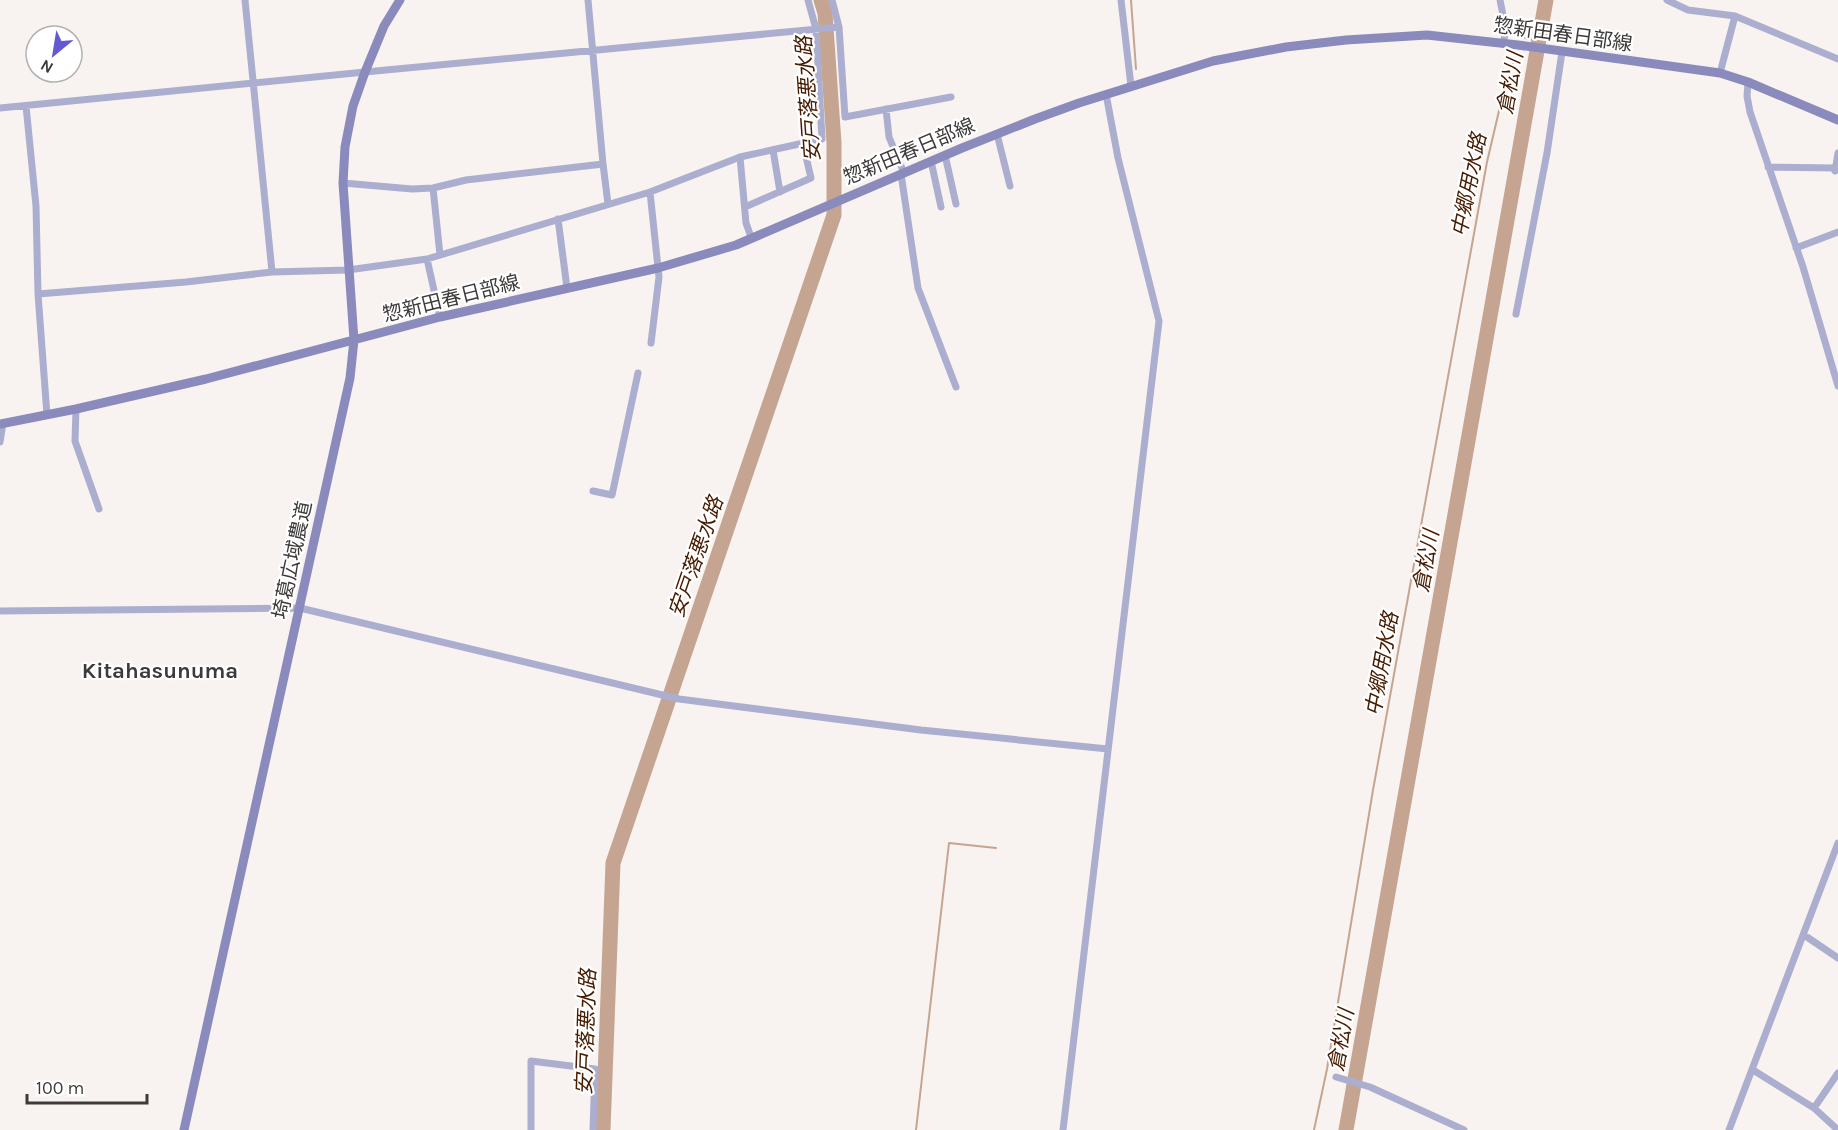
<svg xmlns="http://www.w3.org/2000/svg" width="1838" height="1130" font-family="Karla,'Noto Sans JP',sans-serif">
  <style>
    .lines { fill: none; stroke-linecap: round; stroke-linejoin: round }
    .stream { stroke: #c6a492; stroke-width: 2 }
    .river { stroke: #c6a492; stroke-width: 15 }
    .street { stroke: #acaecf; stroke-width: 7 }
    .secondary { stroke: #8a8bbc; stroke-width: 9 }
    .labels { text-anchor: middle; stroke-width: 4.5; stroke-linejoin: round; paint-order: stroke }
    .street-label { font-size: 20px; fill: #3d3b3a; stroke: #fff }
    .water-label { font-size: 21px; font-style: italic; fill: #471c00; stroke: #fff }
    .quarter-label { font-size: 22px; font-weight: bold; fill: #3d3b3a; stroke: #fff }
  </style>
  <rect width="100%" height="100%" fill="#f8f3f0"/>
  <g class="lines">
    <!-- stream -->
    <path class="stream" d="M1131,0L1136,69
      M1525,38L1539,41
      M916,1130L949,843L996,848
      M1314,1130L1327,1069L1373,790L1487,162L1506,81L1513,63"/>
    <!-- river -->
    <path class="river" d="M603,1130L613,863L834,215V143L825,13L821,0
      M1346,1130L1546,0"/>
    <!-- street -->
    <path class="street" d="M245,0L272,272
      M832,0L839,27L845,117L951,97
      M1121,0L1131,86
      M1500,0L1506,30L1503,44
      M1667,0L1688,10L1735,16L1838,59
      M1720,73L1735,16
      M1748,82L1747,96L1750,112L1803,267L1838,386
      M26,106L36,206L38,294L47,415
      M0,108L365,72L839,27
      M886,109L889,137L904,173
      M997,134L1010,186
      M773,150L780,192
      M945,155L956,204
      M740,157L746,223L751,237
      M931,161L941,207
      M603,164L608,204
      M1768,167L1836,168
      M1835,171L1838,153
      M901,174L918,288L956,387
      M343,183L412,189L433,188L466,180L603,164L588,0
      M433,188L440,255
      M650,192L659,277L651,343
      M745,207L811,178L803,144
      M558,219L567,288
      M1796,248L1838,232
      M427,259L440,317
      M38,294L186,282L272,272L348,270L427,259L650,192L740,157L822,139L816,29L808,0
      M1516,314L1547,153L1562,52
      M76,409L75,441L99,509
      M0,442L3,423
      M593,491L612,495L638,373
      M0,611L300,608L679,699L921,730L1108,749
      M1804,935L1838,958
      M1753,1070L1814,1108L1838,1130
      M1336,1077L1370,1087L1464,1130
      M1814,1108L1838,1073
      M531,1130V1061L595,1069L593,1130
      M1063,1130L1159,321L1118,158L1106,94
      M1729,1130L1838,843"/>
    <!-- secondary -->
    <path class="secondary" d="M0,424L76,409L206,379L440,317L658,268L736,245L962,148L1035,119L1079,103L1213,61L1286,47L1346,40L1427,35L1518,45L1720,73L1748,82L1838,120
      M184,1130L350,378L354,340L343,183L345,147L353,106L365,72L384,26L400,0"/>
  </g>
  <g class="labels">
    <!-- street labels -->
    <g class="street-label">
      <text transform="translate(1563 34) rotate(8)" y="7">惣新田春日部線</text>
      <text transform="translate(909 151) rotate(-23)" y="7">惣新田春日部線</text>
      <text transform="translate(451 298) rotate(-14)" y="7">惣新田春日部線</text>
      <text transform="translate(292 560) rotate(-78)" y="7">埼葛広域農道</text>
    </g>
    <!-- water labels -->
    <g class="water-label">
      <text transform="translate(1510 83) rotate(-80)" y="7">倉松川</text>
      <text transform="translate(808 99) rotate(-94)" y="7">安戸落悪水路</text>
      <text transform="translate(1469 185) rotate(-79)" y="7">中郷用水路</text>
      <text transform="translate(696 557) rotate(-71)" y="7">安戸落悪水路</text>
      <text transform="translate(1426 561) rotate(-80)" y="7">倉松川</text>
      <text transform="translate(1382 664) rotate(-80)" y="7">中郷用水路</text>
      <text transform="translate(586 1032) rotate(-88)" y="7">安戸落悪水路</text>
      <text transform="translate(1341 1040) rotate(-80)" y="7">倉松川</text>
    </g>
    <!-- quarter labels -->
    <g class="quarter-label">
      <text x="160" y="678">Kitahasunuma</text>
    </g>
  </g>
  <!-- north arrow -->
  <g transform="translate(54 54) rotate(210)"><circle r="28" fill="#ffffff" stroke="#b1b1b0" stroke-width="1.5"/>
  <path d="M0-4.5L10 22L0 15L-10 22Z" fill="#6559d3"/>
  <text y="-9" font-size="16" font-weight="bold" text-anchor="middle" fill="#3d3b3a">N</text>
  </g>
  <!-- scale -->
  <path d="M27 1094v9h120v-9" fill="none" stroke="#3d3b3a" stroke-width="3"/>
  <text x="36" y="1094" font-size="18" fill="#3d3b3a" stroke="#ffffff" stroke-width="4.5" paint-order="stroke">100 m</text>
</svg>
